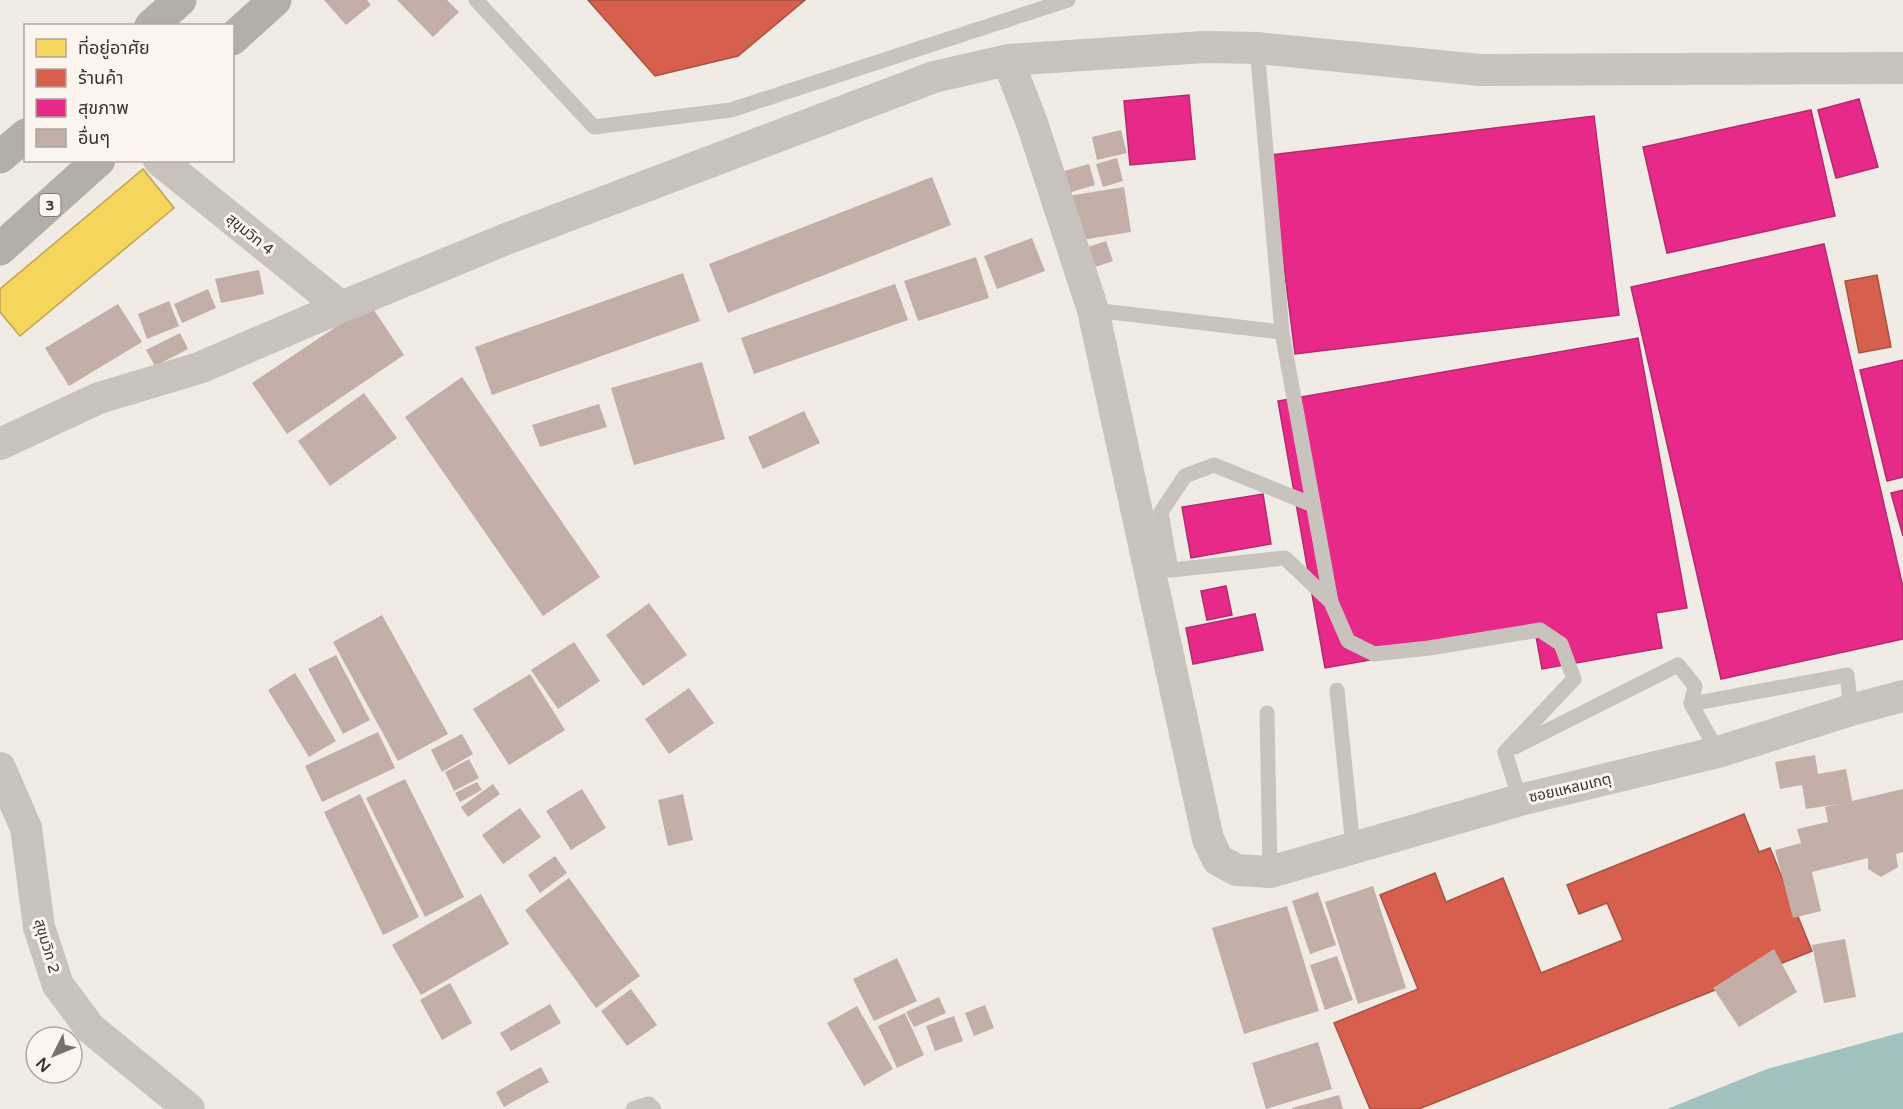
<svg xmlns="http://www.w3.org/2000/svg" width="1903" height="1109" font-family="'Varela Round','Noto Sans Thai',sans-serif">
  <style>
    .water { fill: #a1c2c1 }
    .homes { fill: #f6d55c; stroke: #bea44d; stroke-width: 1.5 }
    .shops { fill: #d6604d; stroke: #a85243; stroke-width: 1.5 }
    .health { fill: #e7298a; stroke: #b32b6e; stroke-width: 1.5 }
    .building { fill: #c3afa7 }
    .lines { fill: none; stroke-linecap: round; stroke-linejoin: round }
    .service { stroke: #c9c3be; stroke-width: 15 }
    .minor { stroke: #c9c3be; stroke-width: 32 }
    .trunk { stroke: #b4aea8; stroke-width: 33 }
    .labels { text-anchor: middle; stroke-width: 6; stroke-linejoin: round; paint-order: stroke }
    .shield { fill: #fbf5ee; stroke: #756b66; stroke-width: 1.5 }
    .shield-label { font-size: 14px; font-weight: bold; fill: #3b302b }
    .street-label { font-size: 15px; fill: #3b302b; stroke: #fbf5ee }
  </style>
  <rect width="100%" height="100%" fill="#f0ebe5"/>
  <!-- water -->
  <path class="water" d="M1903,1032V1109H1667L1767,1069Z"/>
  <!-- homes -->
  <path class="homes" d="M143,169L174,208L20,336L0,312V289Z"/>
  <!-- shops -->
  <path class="shops" d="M588,0H805L738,56L655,76Z
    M1877,275L1891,347L1859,353L1845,281Z
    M1744,814L1759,852L1770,848L1812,951L1419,1109H1370L1334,1023L1418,989L1380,895L1435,873L1446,902L1503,878L1541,973L1623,940L1607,903L1579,914L1567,885Z"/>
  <!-- health -->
  <path class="health" d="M1189,95L1195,159L1130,165L1124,101Z
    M1859,99L1878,167L1836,178L1818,110Z
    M1811,110L1835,216L1667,253L1643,147Z
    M1594,116L1619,315L1295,354L1270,155Z
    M1824,244L1903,587V639L1721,679L1631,287Z
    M1638,338L1687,608L1656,613L1662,648L1542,669L1535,631L1325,668L1278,401Z
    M1903,360V477L1887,481L1860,370Z
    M1903,490V536L1891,493Z
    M1263,494L1271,544L1191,558L1182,507Z
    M1226,586L1232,615L1207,620L1201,591Z
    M1255,614L1263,650L1193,664L1186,628Z"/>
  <!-- building -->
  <path class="building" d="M324,0H367L371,5L346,25Z
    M397,0H447L459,12L433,37Z
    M1121,130L1127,153L1097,160L1092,137Z
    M1117,158L1123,181L1103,187L1096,164Z
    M1089,164L1095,185L1068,193L1061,172Z
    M932,177L951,225L728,313L709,264Z
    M1124,187L1131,232L1075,241L1068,196Z
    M1032,238L1045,271L997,289L984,256Z
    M1106,241L1113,261L1086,270L1079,250Z
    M976,257L989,298L918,321L904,281Z
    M259,270L264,294L221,303L215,279Z
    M683,273L700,321L492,395L475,347Z
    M895,284L908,320L754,374L741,338Z
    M208,289L216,308L182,323L174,304Z
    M169,301L179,326L147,339L138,314Z
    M118,304L142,342L69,386L45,348Z
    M370,304L404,355L287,434L252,383Z
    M180,333L188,349L155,366L146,350Z
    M702,362L725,439L634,465L611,388Z
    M462,377L600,577L543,616L405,417Z
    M364,393L397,438L330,486L298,441Z
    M599,404L607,427L540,447L532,425Z
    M804,411L820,443L763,469L748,437Z
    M649,603L687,655L643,686L606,635Z
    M382,615L448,734L398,761L333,642Z
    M574,642L600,681L558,709L531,670Z
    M336,655L370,720L343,734L308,669Z
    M295,673L336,741L309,757L268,690Z
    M530,674L565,730L509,765L473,709Z
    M689,688L714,723L669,754L645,719Z
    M378,732L395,768L322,802L305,766Z
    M462,734L473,754L442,772L431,750Z
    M1815,755L1818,774L1846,769L1852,801L1903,789V852L1896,854L1898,867L1881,877L1868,869V858L1812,872L1821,911L1793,918L1775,850L1801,843L1797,829L1828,822L1825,807L1839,804L1806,809L1802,785L1780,789L1775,762Z
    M469,759L479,778L454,791L445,772Z
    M405,779L464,897L425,917L366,798Z
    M477,782L482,790L460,802L455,793Z
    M493,784L500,794L468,817L461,807Z
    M582,789L606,828L571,850L546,811Z
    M360,794L419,917L383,935L324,812Z
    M683,794L693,840L668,846L658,800Z
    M520,808L541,837L503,864L482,835Z
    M555,856L567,873L540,893L528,875Z
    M569,878L640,976L596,1008L525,910Z
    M1373,886L1406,988L1358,1004L1325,902Z
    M1318,892L1336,945L1310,954L1292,901Z
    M481,894L509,944L421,995L392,945Z
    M1287,906L1319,1011L1244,1034L1212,928Z
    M1845,939L1856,997L1824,1003L1812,945Z
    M1774,949L1797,992L1739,1027L1713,988Z
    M1337,956L1353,1000L1325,1010L1310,965Z
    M897,958L917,1001L874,1021L853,979Z
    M450,983L472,1023L442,1040L420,1000Z
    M631,989L657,1025L627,1046L601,1011Z
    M939,997L946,1013L914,1027L906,1012Z
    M550,1004L561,1023L511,1051L500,1033Z
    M985,1005L994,1028L974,1036L965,1013Z
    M857,1006L893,1069L864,1086L827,1023Z
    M905,1013L924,1055L897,1068L878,1026Z
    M954,1016L963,1041L935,1051L926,1026Z
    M1318,1042L1332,1089L1266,1109L1252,1063Z
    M541,1067L549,1082L504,1107L496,1092Z
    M1339,1095L1343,1109H1292V1108Z"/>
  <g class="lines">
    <!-- service -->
    <path class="service" d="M476,0L594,127L731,110L1068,0
      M1257,48L1282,332L1331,602L1348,641L1374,654L1429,648L1540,630L1561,644L1574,679L1505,752L1520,800
      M1093,310L1282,332
      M1313,505L1214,465L1185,476L1161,512L1171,570L1285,558L1331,602
      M1337,690L1353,847
      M1267,713L1270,872
      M1515,747L1678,665L1695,686L1691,704
      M1718,752L1691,704L1847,675L1851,710
      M633,1109L649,1104L654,1109"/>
    <!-- minor -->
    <path class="minor" d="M1008,60L1205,47L1257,48L1480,70L1903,68
      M159,160L341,307
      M0,444L99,398L199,368L341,307L506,239L934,77L1008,60L1033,126L1093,310L1208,839L1218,860L1237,870L1270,872L1520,800L1718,752L1851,710L1903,696
      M0,768L26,828L39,927L58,985L90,1028L189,1109"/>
    <!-- trunk -->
    <path class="trunk" d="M151,26L180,0
      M232,39L275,0
      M0,157L26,135
      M0,249L99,160"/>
  </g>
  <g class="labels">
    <!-- shield labels -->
    <rect class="shield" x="39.5" y="194" width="21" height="22" rx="4.5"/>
    <g class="shield-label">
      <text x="50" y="210">3</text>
    </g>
    <!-- street labels -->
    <g class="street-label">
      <text transform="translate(250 234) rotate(39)" y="5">สุขุมวิท 4</text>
      <text transform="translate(1570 788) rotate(-13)" y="5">ซอยแหลมเกตุ</text>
      <text transform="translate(47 946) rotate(74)" y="5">สุขุมวิท 2</text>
    </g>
  </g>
  <!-- legend -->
  <rect x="24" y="24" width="210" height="138" fill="#fbf5ee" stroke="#aea6a0" stroke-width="1.5"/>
  <rect x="36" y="39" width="30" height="18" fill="#f6d55c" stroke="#aea6a0" stroke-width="1.5"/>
  <text x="78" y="54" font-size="18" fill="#3b302b">ที่อยู่อาศัย</text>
  <rect x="36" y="69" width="30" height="18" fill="#d6604d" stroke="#aea6a0" stroke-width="1.5"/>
  <text x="78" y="84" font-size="18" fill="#3b302b">ร้านค้า</text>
  <rect x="36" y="99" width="30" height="18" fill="#e7298a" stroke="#aea6a0" stroke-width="1.5"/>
  <text x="78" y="114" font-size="18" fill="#3b302b">สุขภาพ</text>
  <rect x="36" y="129" width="30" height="18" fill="#c3afa7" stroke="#aea6a0" stroke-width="1.5"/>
  <text x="78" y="144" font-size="18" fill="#3b302b">อื่นๆ</text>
  <!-- north arrow -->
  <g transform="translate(54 1055) rotate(227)"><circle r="28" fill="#fbf5ee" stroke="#aea6a0" stroke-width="1.5"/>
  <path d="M0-4.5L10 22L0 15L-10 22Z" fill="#7a716c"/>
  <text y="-9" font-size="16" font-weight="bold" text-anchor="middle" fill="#3b302b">N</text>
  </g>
</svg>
